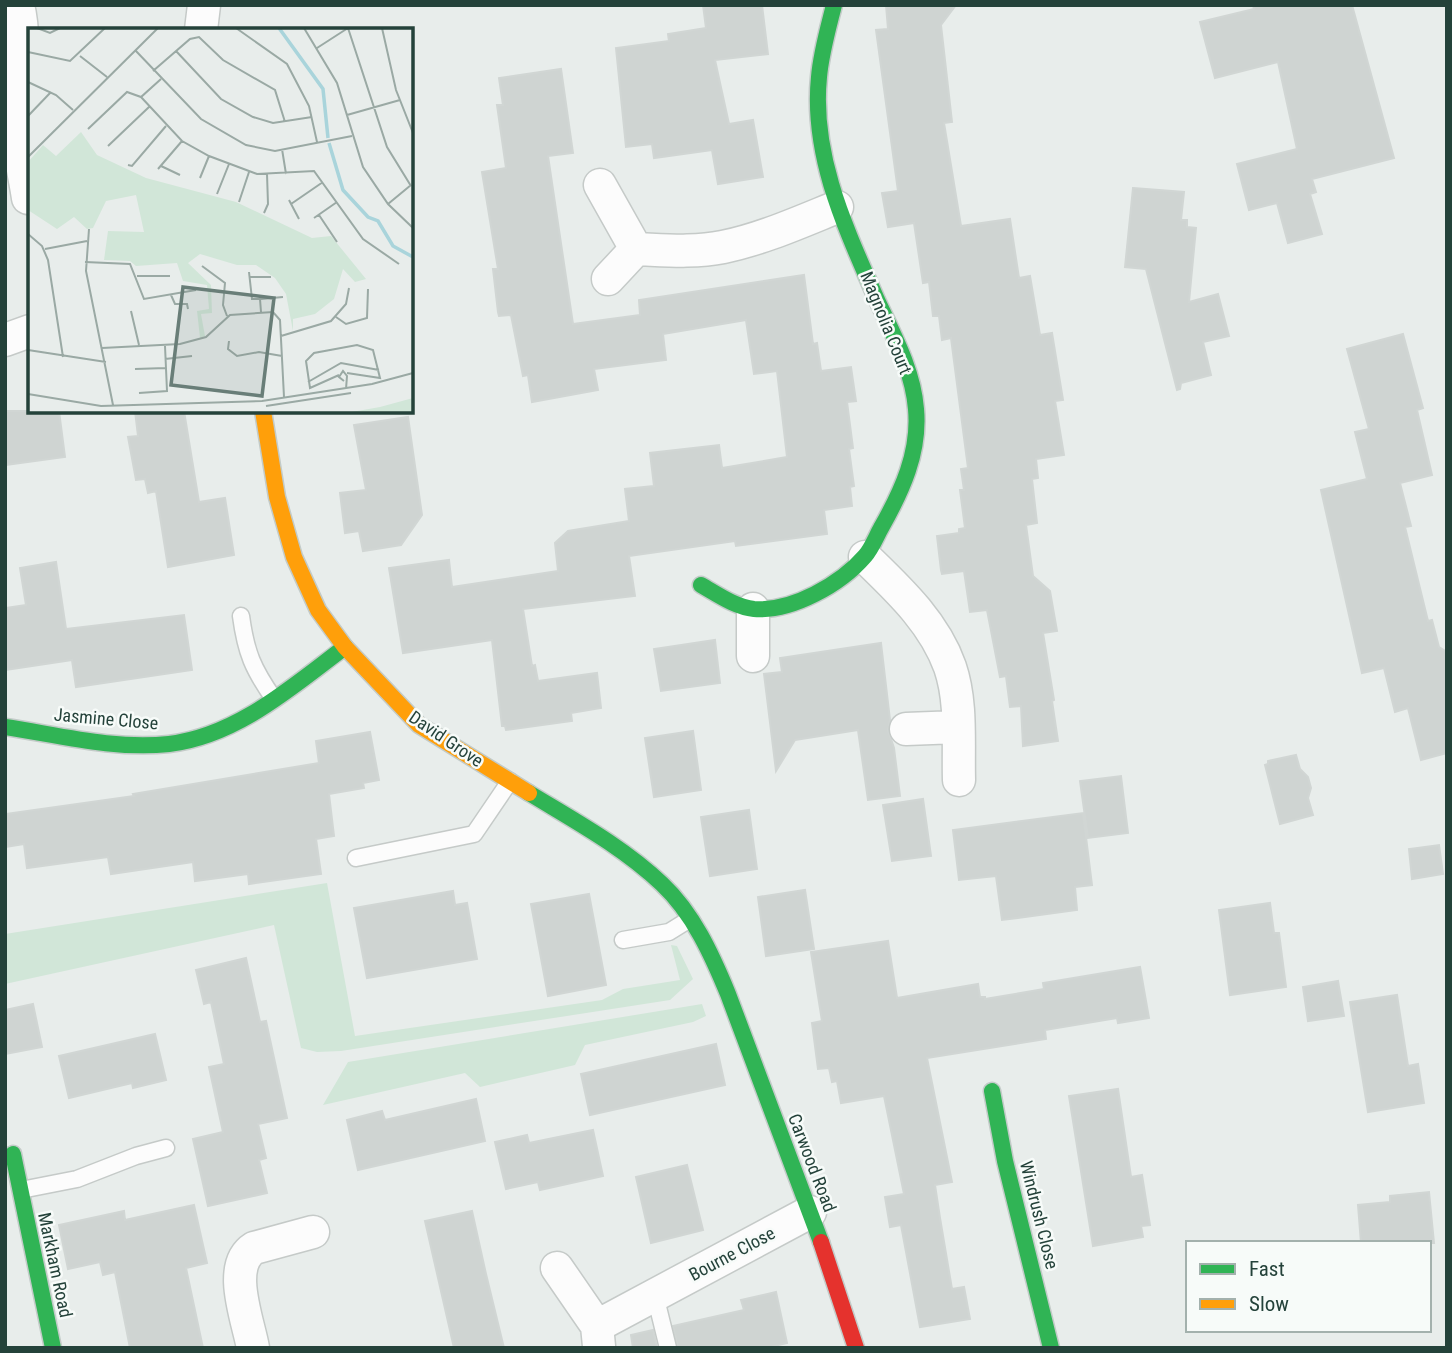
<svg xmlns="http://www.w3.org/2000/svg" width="1452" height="1353" font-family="'Roboto Condensed',sans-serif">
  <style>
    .green { fill: #d1e6d8 }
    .building { fill: #cfd4d2; stroke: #d1d6d4; stroke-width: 2 }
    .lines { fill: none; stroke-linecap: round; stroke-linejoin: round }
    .lane-casing { stroke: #c5cac8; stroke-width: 19 }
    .street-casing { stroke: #c5cac8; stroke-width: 35 }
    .fast-casing { stroke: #c3cbc8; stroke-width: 19 }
    .slow-casing { stroke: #c3cbc8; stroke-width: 19 }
    .jam-casing { stroke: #c3cbc8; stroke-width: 19 }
    .lane { stroke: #fcfcfc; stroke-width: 16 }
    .street { stroke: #fcfcfc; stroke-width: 32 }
    .fast { stroke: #30b455; stroke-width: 16 }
    .slow { stroke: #ff9f0a; stroke-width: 16 }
    .jam { stroke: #e5322d; stroke-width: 16 }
    .labels { text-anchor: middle; stroke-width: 5; stroke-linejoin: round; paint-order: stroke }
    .street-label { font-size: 18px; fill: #24423a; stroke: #f7fbf9 }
    .inset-river { fill: none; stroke: #a9d4db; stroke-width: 3.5 }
    .inset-road { fill: none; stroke: #9aa9a4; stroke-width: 2 }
    .view { fill: #697e78; fill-opacity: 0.15; stroke: #697e78; stroke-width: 3.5 }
    .inset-edge { fill: none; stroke: #24423a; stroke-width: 3.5 }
  </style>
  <rect width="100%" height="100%" fill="#e8edeb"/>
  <!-- green -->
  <path class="green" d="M327,883L355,1036L602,1000L623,989L680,980L671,945L677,946L693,979L670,1000L341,1051L317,1052L301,1048L274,925L5,984V934Z
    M702,1004L706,1016L693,1022L585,1045L575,1065L480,1087L465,1073L323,1105L348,1062Z"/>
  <!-- building -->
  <path class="building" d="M703,5H762L768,54L715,60L729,124L753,120L763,177L718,184L712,150L654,158L652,144L626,147L616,48L669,41L668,34L706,28Z
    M886,5H956L941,25L952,122L944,123L961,226L1010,219L1019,278L1030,276L1040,335L1052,333L1063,400L1055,401L1064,455L1036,459L1038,478L1032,479L1037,523L1026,525L1033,576L1050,591L1057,631L1043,633L1054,700L1052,701L1058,741L1023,746L1021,706L1010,707L1006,676L1000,677L987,610L970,612L964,571L942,574L941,570L937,536L959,533V529L965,528L960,490H964L961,469L968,468L951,338L942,340L939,316H933L929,282L923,283L914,223L888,227L882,193L898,191L876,30L888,29Z
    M1253,5H1352L1394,158L1312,179L1316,192L1310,194L1322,234L1288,243L1277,203L1249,210L1237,164L1297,149L1278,62L1215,78L1200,22L1254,9Z
    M561,69L573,153L548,156L573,324L640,315L639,300L804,275L813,344L817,343L821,371L851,367L856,401L847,402L853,448L849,449L854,486L850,487L852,506L824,510L827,534L736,546L735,541L629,556L635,596L523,609L532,666L535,665L538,681L597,673L601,708L571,713L572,721L506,730L505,726H502L492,640L403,653L389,568L449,560L452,587L558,571L555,543L568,531L629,521L625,489L654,486L650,453L719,445L722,468L787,457L777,371L754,374L746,320L663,334L666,360L594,369L598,390L532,402L528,375L523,376L511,315L499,316L498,312L493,269H498L482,172L506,168L497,105H503L499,78Z
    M1133,188L1184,192L1181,220H1187V227L1196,228L1189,302L1218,294L1229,336L1203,342L1211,375L1181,383L1180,389L1177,390L1146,269L1125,267Z
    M1403,334L1423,408L1417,410L1432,475L1400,483L1411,526L1405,527L1428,621L1432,620L1439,647L1447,652V753L1421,760L1408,708L1395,712L1384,668L1362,673L1321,490L1367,479L1355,432L1369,429L1347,349Z
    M5,411H59L65,457L5,465Z
    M135,411H184L199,502L225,498L234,555L168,567L156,491L148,493L145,479L136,480L128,437L138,436Z
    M408,417L422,515L401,545L363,551L359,531L345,533L340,493L366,490L354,425Z
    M56,562L66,629L184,615L192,670L76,687L72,660L5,670V608L26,605L20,568Z
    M715,640L720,683L661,691L654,649Z
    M881,643L890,720L888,730L894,748L900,796L868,800L858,730L795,740L776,771L764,674L782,672L780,658Z
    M693,731L701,790L654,797L645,738Z
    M370,732L379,780L363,783L364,788L329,794L334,836L316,839L321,874L249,884L248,874L195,881L193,862L111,874L108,857L27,868L24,844L5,847V814L134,796L133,794L319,763L316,741Z
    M1296,755L1300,769L1308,777L1311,788L1308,798L1313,815L1280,824L1265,765L1268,764V761Z
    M1121,776L1128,833L1088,838L1080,781Z
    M923,799L931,856L892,861L883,805Z
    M749,810L757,869L710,876L701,817Z
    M1083,813L1092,885L1075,887L1077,910L1002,920L996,876L959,880L953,830Z
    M1439,845L1443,874L1412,879L1409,849Z
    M805,890L814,949L766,956L758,897Z
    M453,891L455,905L467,903L477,959L367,978L354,908Z
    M589,894L606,985L548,996L531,904Z
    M1270,903L1274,933H1279L1286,987L1230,995L1219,910Z
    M888,941L897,998L978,984L980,997H985V999L1044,989L1043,983L1140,967L1149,1018L1118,1023L1117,1018L1045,1030L1046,1039L927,1058L952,1182L935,1185L940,1218L952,1289L964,1287L970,1319L920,1327L901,1225L890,1227L885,1197L904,1194L884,1096L841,1103L837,1081L832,1082L829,1068L818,1069L812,1023L822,1021L811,952Z
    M246,958L260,1022L266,1021L287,1118L258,1124L266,1158L259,1160L267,1193L208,1206L193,1139L223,1132L209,1067L224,1064L211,1002L204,1004L196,970Z
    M1338,981L1344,1016L1308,1021L1303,987Z
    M1397,995L1408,1066L1418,1064L1424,1103L1368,1112L1350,1002Z
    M33,1004L42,1047L5,1054V1010Z
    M155,1034L166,1080L133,1088L132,1083L69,1098L59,1056Z
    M716,1044L725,1085L590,1115L581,1074Z
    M1118,1089L1131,1177L1142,1175L1150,1225L1141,1226L1143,1237L1093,1246L1069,1096Z
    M476,1099L485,1141L358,1170L347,1120L382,1111L385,1120Z
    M593,1130L603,1176L540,1190L538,1182L506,1189L495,1142L527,1135L529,1143Z
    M687,1165L703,1230L651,1243L636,1177Z
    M1429,1192L1434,1243H1361L1358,1205L1390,1202V1196Z
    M194,1205L207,1263L186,1268L203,1348H130L115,1272L103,1275L100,1262L68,1269L59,1225L124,1211L125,1220Z
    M472,1211L486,1274L504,1348H454L425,1221Z
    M776,1292L787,1343L766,1348H678L673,1326L744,1310L741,1300Z
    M653,1330L657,1348H633L631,1335Z"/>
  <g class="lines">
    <!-- lane casing -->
    <g class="lane-casing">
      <path id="lane" d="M241,616C246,653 253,669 274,699
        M356,858L474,834L510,781
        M623,940L669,932L690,919
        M21,1190L77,1179L136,1156L166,1148
        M655,1295L668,1348"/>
    </g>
    <!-- street casing -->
    <g class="street-casing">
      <path id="street" d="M18,5C29,51 15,90 18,134C19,155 25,177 28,198
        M201,30L204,5
        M600,185L636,249L608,279
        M636,249C664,250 694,253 723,247C762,239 800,222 837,207
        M5,340L30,331
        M865,557C898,589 934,622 950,667C962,702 958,743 959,780
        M753,609V656
        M906,729L958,727
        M557,1268L597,1326L599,1346
        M597,1326L810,1212
        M253,1348C248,1320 226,1266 254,1248L313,1232"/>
    </g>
    <!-- fast casing -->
    <g class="fast-casing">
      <path id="fast" d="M701,585C717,594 735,607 754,609C792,612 841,584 865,556C872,548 876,537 881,528C902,491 920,452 916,409C913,370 893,334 877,300C846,229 811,156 819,77C821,53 828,29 834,5
        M5,727C58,735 115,750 169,744C237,736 293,686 345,647
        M529,793C575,821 623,847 662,884C693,913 712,955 728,994L821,1242
        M992,1091L1005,1161L1051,1348
        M13,1154L53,1348"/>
    </g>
    <!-- slow casing -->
    <g class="slow-casing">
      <path id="slow" d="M263,411L277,497L294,557L318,610L345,647L419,725L529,793"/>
    </g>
    <!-- jam casing -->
    <g class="jam-casing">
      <path id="jam" d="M821,1242L856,1348"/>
    </g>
    <!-- lane -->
    <use href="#lane" class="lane"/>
    <!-- street -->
    <use href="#street" class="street"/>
    <!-- fast -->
    <use href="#fast" class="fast"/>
    <!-- slow -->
    <use href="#slow" class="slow"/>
    <!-- jam -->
    <use href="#jam" class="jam"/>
  </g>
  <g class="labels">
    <!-- street labels -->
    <g class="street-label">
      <text transform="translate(886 323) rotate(68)" y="6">Magnolia Court</text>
      <text transform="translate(106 719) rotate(5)" y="6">Jasmine Close</text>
      <text transform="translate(446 739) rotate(34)" y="6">David Grove</text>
      <text transform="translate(812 1163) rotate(69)" y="6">Carwood Road</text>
      <text transform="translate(1039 1215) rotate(76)" y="6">Windrush Close</text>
      <text transform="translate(732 1254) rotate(-28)" y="6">Bourne Close</text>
      <text transform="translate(55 1265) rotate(78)" y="6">Markham Road</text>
    </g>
  </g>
  <!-- overview -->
  <g transform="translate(28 28)">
    <rect width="385" height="385" fill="#e8edeb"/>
    <path d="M53,104L69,127L118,150L208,174L284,210L303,208L338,251L327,254L315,241L306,271L287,286L265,291V303L258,266L247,250L228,237H209L172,226L160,235L183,257L184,285L173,286L177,308L172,310L169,283L181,281L179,257L155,253L149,235L108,238L102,233L76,232L80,203L116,204L108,167L78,173L65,200L59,201L46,189L29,201L0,182V134L15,117L28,128ZM385,370V385H318L352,379Z" fill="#d1e6d8"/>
    <path class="inset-river" d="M251,0L295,61L300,110M301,115L315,162L340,189L350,193L365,218L385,229"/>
    <path class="inset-road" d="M9,0L22,5L32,0M208,0L259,36L281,78L289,114M276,0L309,55L335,139L360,176L385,200M320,0L359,119L383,158M354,0L368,62L385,105M289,20L320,0M107,22L173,91L218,117L247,123L324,108M148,23L193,71L225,89L245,95L284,89M0,24L42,33L77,0M52,28L79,49M125,43L162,11L171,9L195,32L247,62L257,94M0,54L28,67L45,82M113,69L154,113L181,128L229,146L286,143L335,211L371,236M319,87L372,72M0,88L23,64M60,101L99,64L113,69L133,51M80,118L121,79M254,121L258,146M0,129L130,0M100,137L104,138L138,98M133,138L152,147M130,141L154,113M172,150L181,128M189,166L201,136M261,172L271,191M211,174L221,144M263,176L295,154M360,176L383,157M236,185L240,176L239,146M291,187L309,214M286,190L309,174M61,201L58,243L85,377M0,206L14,218L20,232L35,329M17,221L59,213M57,234L102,236L116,271L168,262M174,238L197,255L195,277L199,288M221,244L224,271H232L233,284M109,248H142M221,249H243M143,267L147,276H159L160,281M233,271L255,269M103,283L111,317M308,289L318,296L339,290L340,261M253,308L303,293L318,276L321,260M201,313L200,321L209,328L231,324L254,328M74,320L152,316L178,309L202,287L245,284L252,292L256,369M0,322L78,334M137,331L164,328M107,341L138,340M311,347L282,360L278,333L286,325L329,317L345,322L352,350L319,345M316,353L311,349L315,343L319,348L318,361M280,354L313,335L351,342M111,365L139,363L137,318M0,366L73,378L234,373L344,356L385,345M238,378L323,365"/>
    <path class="view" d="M155,259L246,270L234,368L143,357Z"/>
    <rect width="385" height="385" class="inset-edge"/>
  </g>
  <!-- border -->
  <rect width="1452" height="1353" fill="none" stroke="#24423a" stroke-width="14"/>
  <!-- legend -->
  <rect x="1186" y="1241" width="245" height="91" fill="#f7fbf9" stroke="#a3b1ad" stroke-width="2"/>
  <rect x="1200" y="1264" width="35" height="10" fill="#30b455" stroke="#a3b1ad" stroke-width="2"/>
  <text x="1249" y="1276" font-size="21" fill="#24423a">Fast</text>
  <rect x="1200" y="1299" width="35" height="10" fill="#ff9f0a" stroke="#a3b1ad" stroke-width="2"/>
  <text x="1249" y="1311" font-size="21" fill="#24423a">Slow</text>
</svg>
